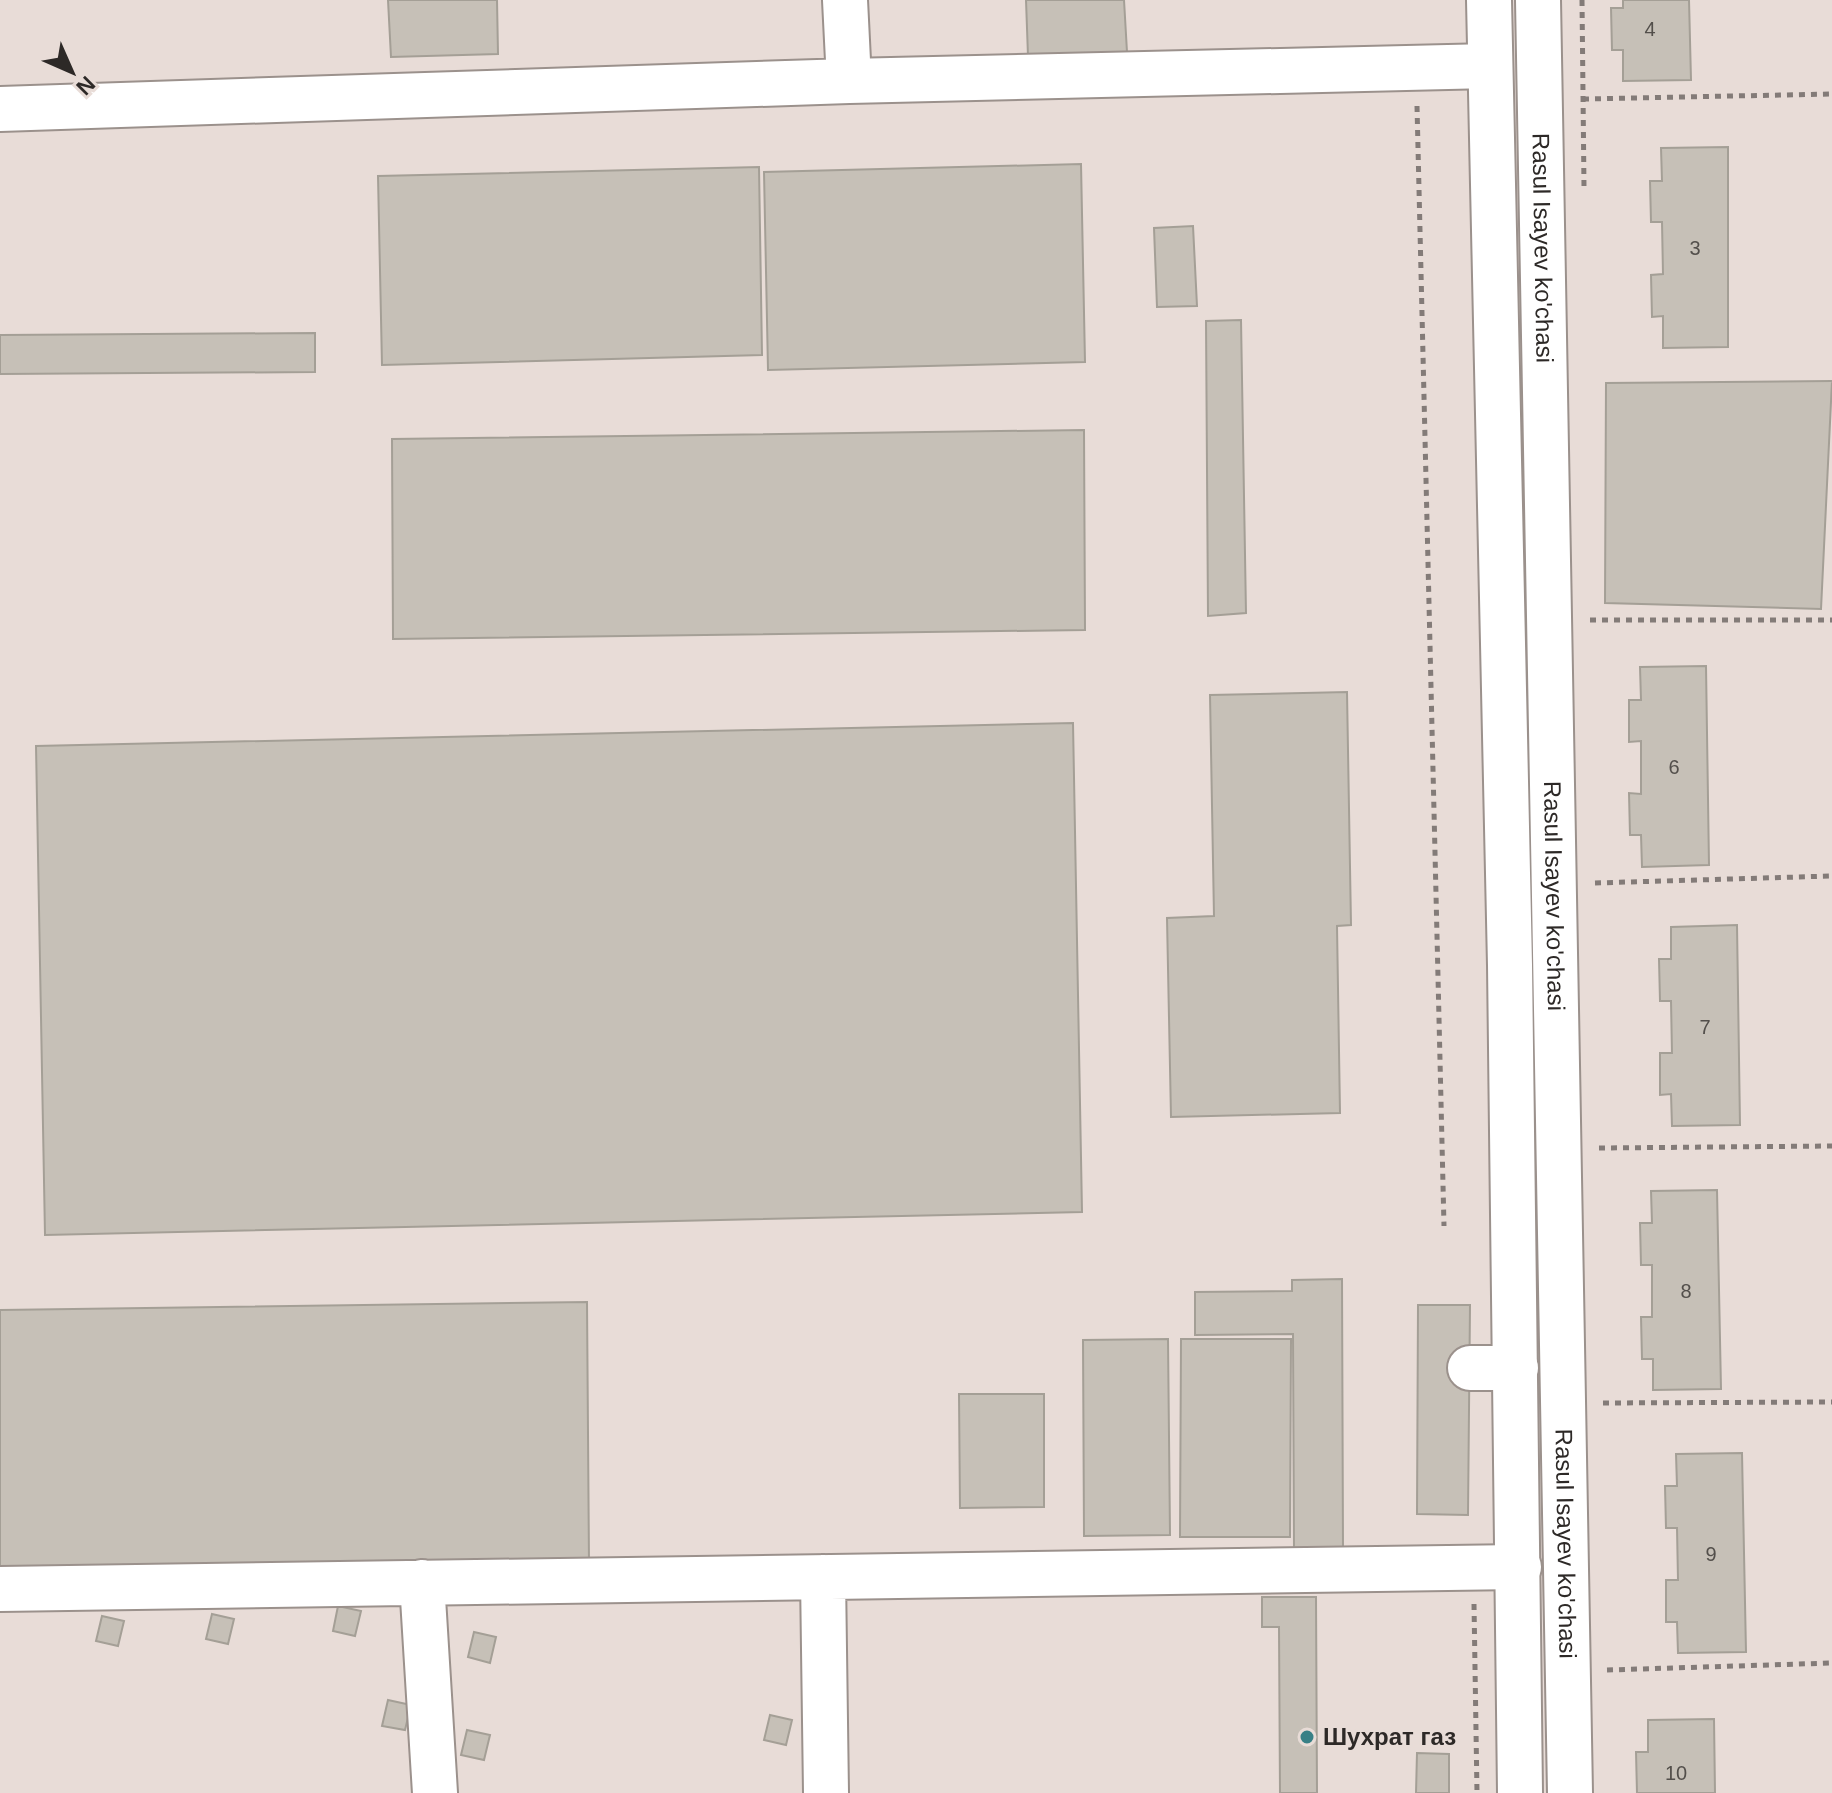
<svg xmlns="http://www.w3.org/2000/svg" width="1832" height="1793" font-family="Arial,sans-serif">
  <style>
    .building { fill: #c6c0b7; stroke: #a49f96; stroke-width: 2 }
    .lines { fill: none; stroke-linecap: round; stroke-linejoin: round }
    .minor-casing { stroke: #9b918c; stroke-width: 48 }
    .major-casing { stroke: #9b918c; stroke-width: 48 }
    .path { stroke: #837b78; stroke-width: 5; stroke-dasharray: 6 6; stroke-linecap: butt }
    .minor { stroke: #fff; stroke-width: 44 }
    .major { stroke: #fff; stroke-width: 44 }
    .poi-dot { fill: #388086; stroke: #e8dcd7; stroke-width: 3 }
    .labels { text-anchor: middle; stroke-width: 6; stroke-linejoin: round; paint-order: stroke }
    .number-label { font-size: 20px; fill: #534f4b }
    .street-label { font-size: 24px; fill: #2d2927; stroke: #e8dcd7 }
    .poi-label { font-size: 24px; font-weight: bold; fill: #2d2927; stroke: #e8dcd7; text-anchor: start }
  </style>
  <rect width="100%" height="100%" fill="#e8dcd7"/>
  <!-- building -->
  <path class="building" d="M388,0H497L498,54L391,57Z
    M1026,0H1124L1127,52L1028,56Z
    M1623,0H1689L1691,80L1623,81V50H1612L1611,8H1623Z
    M1728,147V347L1663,348V316L1652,317L1651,275L1663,274L1662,222H1651L1650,181H1662L1661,148Z
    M1081,164L1085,362L768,370L764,172Z
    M759,167L762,355L382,365L378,176Z
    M1193,226L1197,306L1157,307L1154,228Z
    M1241,320L1246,613L1208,616L1206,321Z
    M315,333V372L0,374V335Z
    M1832,381L1821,609L1605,603L1606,383Z
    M1084,430L1085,630L393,639L392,439Z
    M1706,666L1709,865L1642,867L1641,835H1630L1629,793L1641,794V741L1629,742V700H1641L1640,667Z
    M1347,692L1351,925L1337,926L1340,1113L1171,1117L1167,918L1214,916L1210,695Z
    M1073,723L1082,1212L45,1235L36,746Z
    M1737,925L1740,1125L1672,1126L1671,1094L1660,1095V1053H1672L1671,1001H1660L1659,959H1671V927Z
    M1717,1190L1721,1389L1653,1390V1359H1642L1641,1317H1652V1265H1641L1640,1223H1652L1651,1191Z
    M1342,1279L1343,1550H1294L1293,1334L1195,1335V1292L1292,1291V1280Z
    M587,1302L589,1563L0,1571V1310Z
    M1418,1305H1470L1468,1515L1417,1514Z
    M1168,1339L1170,1535L1084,1536L1083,1340Z
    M1181,1339H1291L1290,1537H1180Z
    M959,1394H1044V1507L960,1508Z
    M1742,1453L1746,1652L1678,1653L1677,1622H1666V1580H1678L1677,1528H1666L1665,1486H1677L1676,1454Z
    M1262,1597H1316L1317,1793H1280L1279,1627H1262Z
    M338,1606L361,1611L355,1636L333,1631Z
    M212,1614L234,1619L228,1644L206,1639Z
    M102,1616L124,1621L118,1646L96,1641Z
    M474,1632L496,1637L490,1663L468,1657Z
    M388,1700L411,1705L405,1730L382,1726Z
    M770,1715L792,1720L786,1745L764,1740Z
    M1714,1719L1715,1793H1637L1636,1752H1648V1720Z
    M467,1730L490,1735L484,1760L461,1755Z
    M1417,1753L1449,1754V1793H1416Z"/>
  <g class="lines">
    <!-- minor casing -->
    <g class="minor-casing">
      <path id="minor" d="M845,0L849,81
        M0,109L849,81L1490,66
        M1470,1368H1516
        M823,1577L826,1793
        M422,1582L435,1793
        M0,1589L1519,1567"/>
    </g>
    <!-- major casing -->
    <g class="major-casing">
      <g id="major">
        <path d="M1489,0L1510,965L1520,1793"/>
        <path id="s1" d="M1538,0L1570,1793"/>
      </g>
    </g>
    <!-- path -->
    <path class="path" d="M1582,0L1584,187
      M1583,99L1832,94
      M1417,106L1444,1226
      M1590,620H1832
      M1595,883L1832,876
      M1599,1148L1832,1146
      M1603,1403L1832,1402
      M1474,1604L1477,1793
      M1607,1670L1832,1663"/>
    <!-- minor -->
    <use href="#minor" class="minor"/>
    <!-- major -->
    <use href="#major" class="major"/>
  </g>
  <!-- markers -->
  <circle class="poi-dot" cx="1307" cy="1737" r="8"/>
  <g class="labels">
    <!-- number labels -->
    <g class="number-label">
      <text x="1650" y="36">4</text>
      <text x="1695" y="255">3</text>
      <text x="1674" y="774">6</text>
      <text x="1705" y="1034">7</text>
      <text x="1686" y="1298">8</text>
      <text x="1711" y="1561">9</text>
      <text x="1676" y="1780">10</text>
    </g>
    <!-- street labels -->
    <g class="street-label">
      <text dy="8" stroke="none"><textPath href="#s1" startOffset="248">Rasul Isayev ko'chasi</textPath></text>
      <text dy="8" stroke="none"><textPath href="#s1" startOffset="896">Rasul Isayev ko'chasi</textPath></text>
      <text dy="8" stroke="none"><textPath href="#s1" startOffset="1544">Rasul Isayev ko'chasi</textPath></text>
    </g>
    <!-- poi labels -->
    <g class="poi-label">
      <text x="1323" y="1745">Шухрат газ</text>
    </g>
  </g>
  <!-- north arrow -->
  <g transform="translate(72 72) rotate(135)" stroke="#e8dcd7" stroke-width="6" paint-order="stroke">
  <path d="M0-6L14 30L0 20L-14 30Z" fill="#2d2927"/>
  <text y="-12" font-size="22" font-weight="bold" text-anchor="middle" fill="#2d2927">N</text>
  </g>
</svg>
